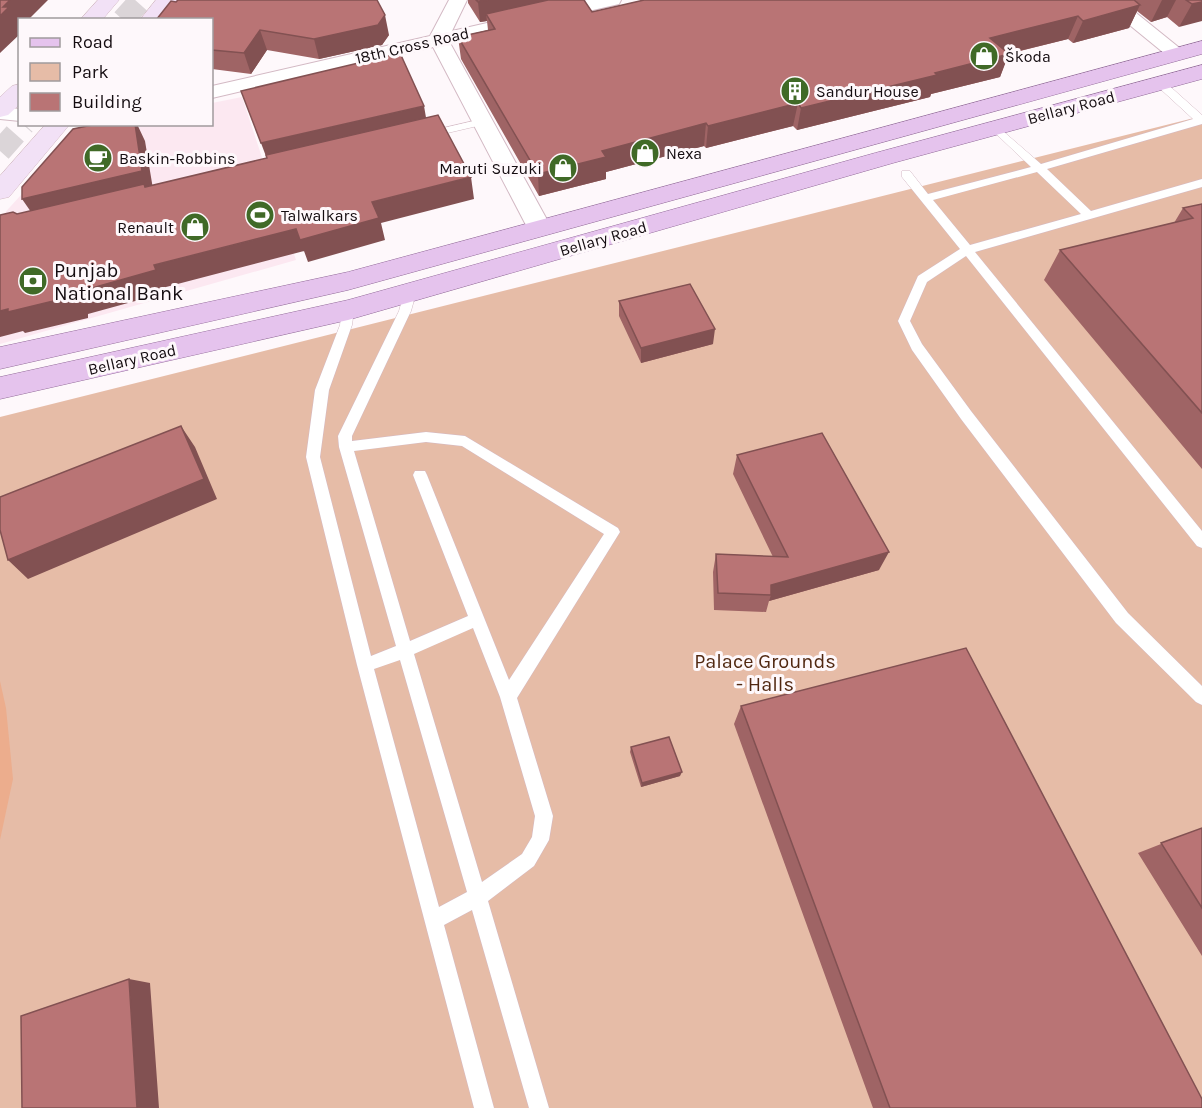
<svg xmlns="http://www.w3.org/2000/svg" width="1202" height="1108" font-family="Karla,sans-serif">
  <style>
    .built { fill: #fce8f1 }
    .green { fill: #e6bca7 }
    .forest { fill: #ecad8d }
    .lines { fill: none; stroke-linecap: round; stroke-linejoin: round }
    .secondary-tunnel { stroke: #dbd5d8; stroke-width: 23; stroke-dasharray: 23 12; stroke-linecap: butt }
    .lane-casing { stroke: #d3b9c4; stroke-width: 1 }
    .street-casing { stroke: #d3b9c4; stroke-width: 2 }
    .secondary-casing { stroke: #d3b9c4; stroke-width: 1 }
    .primary-casing { stroke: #916998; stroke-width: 1 }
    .lane { fill: #fff; fill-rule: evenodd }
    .street { fill: #fff; fill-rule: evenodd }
    .secondary { fill: #f2e1f6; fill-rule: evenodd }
    .primary { fill: #e5c3ed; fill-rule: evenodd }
    .wall { fill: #9f6465 }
    .shaded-wall { fill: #825152 }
    .building { fill: #b97475; stroke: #825152; stroke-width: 1.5 }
    .labels { text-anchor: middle; stroke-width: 6; stroke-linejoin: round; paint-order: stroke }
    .far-street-label { font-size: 16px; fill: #140c10; stroke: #fef8fb }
    .far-poi-label { font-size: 16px; fill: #140c10; stroke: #fef8fb; text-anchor: start }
    .poi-label { font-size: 20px; fill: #140c10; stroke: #fef8fb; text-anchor: start }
    .park-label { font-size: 20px; fill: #512811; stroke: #fef8fb }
  </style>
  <rect width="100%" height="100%" fill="#fef8fb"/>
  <!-- built -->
  <path class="built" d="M242,97L296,260L0,344V218L81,129L105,124H212V103Z"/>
  <!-- green -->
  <path class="green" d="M1202,116V1108H0V417Z"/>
  <!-- forest -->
  <path class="forest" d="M0,681L6,708L13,779L0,840Z"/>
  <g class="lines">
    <!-- secondary-tunnel -->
    <path class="secondary-tunnel" d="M123,20L141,0
      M0,151L24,124"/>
    <!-- lane casing -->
    <g class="lane-casing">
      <path id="lane" d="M1156,81H1164L1202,115V124L1047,169L1091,211L1202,179V187L975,252L1202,531V548L1197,546L966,256L927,282L910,321L922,344L971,411L1128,613L1202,686V705L1196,702L1116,623L961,419L912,350L898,321L918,276L960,249L902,177V171H910L928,194L1031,167L992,130L991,128L996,125L1041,164L1193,119L1156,85ZM1037,172L1081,214L970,245L933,200Z
        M482,119L487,122L486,124L426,138L421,135L422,133Z
        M410,289L416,293L411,311L352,436V441L426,432L465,436L618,528L620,532L517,698L553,816L549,840L534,866L488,901L549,1108H529L472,910L444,925L494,1108H474L357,665L306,457L315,390L340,325L342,310L348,306L354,310L352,325L329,390L320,457L371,656L396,646L339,447L338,436L399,311L404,293ZM426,442L462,446L604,534L509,680L427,475L425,471H415L413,475L468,616L410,641L354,451ZM473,628L500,697L535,816L532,837L522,854L482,882L414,654ZM400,660L467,892L439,907L374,669Z"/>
    </g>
    <!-- street casing -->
    <g class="street-casing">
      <path id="street" d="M449,0H467L452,31L587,0H621L619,4L450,43L551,227L547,233L539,235L531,233L527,227L433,47L212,98V86L430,36Z
        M1099,0H1120L1187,54L1184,58H1170Z
        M0,107L20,109V121L0,119Z"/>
    </g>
    <!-- secondary casing -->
    <g class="secondary-casing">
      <path id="secondary" d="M98,0H119L102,20H80Z
        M156,0H177L162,20H140Z
        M20,84V104L8,115L0,117V97L12,86Z
        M46,124H70L9,197L0,199V176Z"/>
    </g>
    <!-- primary casing -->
    <g class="primary-casing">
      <path id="primary" d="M1202,41V54L348,290L0,369V347L348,272Z
        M1202,65V79L893,163L348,320L0,399V377L348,300L875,153Z"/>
    </g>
    <!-- lane -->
    <use href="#lane" class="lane"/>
    <!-- street -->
    <use href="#street" class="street"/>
    <!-- secondary -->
    <use href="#secondary" class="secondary"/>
    <!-- primary -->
    <use href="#primary" class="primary"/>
  </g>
  <!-- wall -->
  <path class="wall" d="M468,0H584L592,12L644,0H1202L1179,27L1167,17L1151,22L1137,11L1129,28L1073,43L1068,39L1008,54L1000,77L931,94L930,97L797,130L793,126L706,148L704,146L606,172V179L539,196L461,59L458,37L488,30L487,21L480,22L468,3Z
    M212,20L389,35L382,45L319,59L267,50L251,74L212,69Z
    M1202,204V469L1044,280L1060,250L1174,223L1183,208Z
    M619,301L713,344L641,363L619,316Z
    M737,455L879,570L769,601L766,612L714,610L713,572L716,554L773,557L733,474Z
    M741,706L1202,1108H873L734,724Z
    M631,747L680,776L641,787L630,752Z
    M1202,828V956L1138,853Z"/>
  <!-- shaded-wall -->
  <path class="shaded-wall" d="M10,0H48L28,20H20V34L0,53V16L3,7Z
    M488,0H571L486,14L487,21L480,22L478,2Z
    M1162,0H1176L1167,17L1151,22Z
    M1202,2V21L1179,27L1192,4Z
    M1140,5L1129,28L1073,43L1083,21Z
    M385,15L389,35L382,45L319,59L314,39Z
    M1078,16L1068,39L982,60L990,38Z
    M260,30L267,50L251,74L244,53Z
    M1009,54L1000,77L931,94L930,97L797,130L801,108Z
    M798,103L793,126L706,148L708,126Z
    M424,106L428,129L270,167L261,143Z
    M706,123L704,146L606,172V179L539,196L538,174L602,151Z
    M135,124H137L145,141L154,195L38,222L22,199Z
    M471,177L474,199L381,223L385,240L308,262L300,240L372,202Z
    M296,229L304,251L166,287L168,292L88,314V318L25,333L23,331L0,337V311L74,293L154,265Z
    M715,329L713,344L641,363V348Z
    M181,426L195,447L217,499L28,579L8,560Z
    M889,552L879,570L769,601L771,595V585Z
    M682,772L680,776L641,787L642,783Z
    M129,979L150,983L159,1108H137Z"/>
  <!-- building -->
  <path class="building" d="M0,0H10L3,7H9L0,16Z
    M178,0H377L385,15L378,25L314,39L260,30L244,53L212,50V20H156L171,1L176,2Z
    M476,0H488L478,2Z
    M548,0H584L592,12L644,0H1134L1140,5L1083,21L1078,16L990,38L1009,54L935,73L937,75L801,108L798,103L708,126L706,123L602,151L606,157L538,174L458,37L495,29L486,14Z
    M1186,0H1202V2L1192,4Z
    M400,53L424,106L261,143L241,91Z
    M438,115L471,177L372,202L379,218L300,240L296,229L154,265L156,270L74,293V296L8,312V309L0,311V215L13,212L17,214L144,184L145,187L267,158L266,155Z
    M97,124H135L142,171L22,199V187L73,129Z
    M1202,204V413L1060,250L1193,218L1183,208Z
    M690,284L715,329L641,348L619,301Z
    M181,426L204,479L8,560L0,530V497Z
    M822,433L889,552L771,585V595L718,593L716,554L788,557L737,455Z
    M966,648L1202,1099V1108H890L741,706Z
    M669,737L682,772L642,783L631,747Z
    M1202,828V908L1161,843Z
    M129,979L137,1108H22L21,1016Z"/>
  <!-- icons -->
  <defs>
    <g id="shop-disc" transform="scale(1.5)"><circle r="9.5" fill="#406a27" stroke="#fef8fb"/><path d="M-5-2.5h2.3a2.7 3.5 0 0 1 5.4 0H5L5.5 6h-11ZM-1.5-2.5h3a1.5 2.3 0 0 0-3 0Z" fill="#fff"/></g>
    <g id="building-disc" transform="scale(1.5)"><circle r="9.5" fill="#406a27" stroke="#fef8fb"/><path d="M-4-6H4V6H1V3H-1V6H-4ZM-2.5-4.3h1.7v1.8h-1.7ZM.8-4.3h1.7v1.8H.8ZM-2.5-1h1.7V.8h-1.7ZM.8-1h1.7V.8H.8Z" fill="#fff"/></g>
    <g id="cafe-disc" transform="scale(1.5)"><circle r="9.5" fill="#406a27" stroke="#fef8fb"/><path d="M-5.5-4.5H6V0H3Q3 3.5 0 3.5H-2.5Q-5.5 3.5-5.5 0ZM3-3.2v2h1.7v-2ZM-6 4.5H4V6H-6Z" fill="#fff"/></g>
    <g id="stadium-disc" transform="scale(1.5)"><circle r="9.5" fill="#406a27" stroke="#fef8fb"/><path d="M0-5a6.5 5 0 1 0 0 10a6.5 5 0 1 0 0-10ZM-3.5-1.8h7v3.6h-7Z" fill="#fff"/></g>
    <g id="bank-disc" transform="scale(1.5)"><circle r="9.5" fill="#406a27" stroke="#fef8fb"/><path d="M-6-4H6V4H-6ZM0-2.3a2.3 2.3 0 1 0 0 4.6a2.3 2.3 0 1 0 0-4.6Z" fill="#fff"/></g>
  </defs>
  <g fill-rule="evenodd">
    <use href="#shop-disc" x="984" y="56"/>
    <use href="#building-disc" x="795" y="91"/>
    <use href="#shop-disc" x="645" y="153"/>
    <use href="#cafe-disc" x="98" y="158"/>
    <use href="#shop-disc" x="563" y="168"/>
    <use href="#stadium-disc" x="260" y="215"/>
    <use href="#shop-disc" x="195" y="227"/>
    <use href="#bank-disc" x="33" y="281"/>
  </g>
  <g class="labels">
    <!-- far-street labels -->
    <g class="far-street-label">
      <text transform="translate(412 45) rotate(-13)" y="6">18th Cross Road</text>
      <text transform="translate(1071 107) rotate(-15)" y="6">Bellary Road</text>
      <text transform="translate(603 238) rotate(-16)" y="6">Bellary Road</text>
      <text transform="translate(132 359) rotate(-13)" y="6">Bellary Road</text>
    </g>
    <!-- far-poi labels -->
    <g class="far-poi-label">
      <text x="1005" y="62">Škoda</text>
      <text x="816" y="97">Sandur House</text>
      <text x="666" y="159">Nexa</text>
      <text x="119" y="164">Baskin-Robbins</text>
      <text x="542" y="174" text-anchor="end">Maruti Suzuki</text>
      <text x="281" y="221">Talwalkars</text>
      <text x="174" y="233" text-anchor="end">Renault</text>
    </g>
    <!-- poi labels -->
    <g class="poi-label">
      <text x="54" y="277">Punjab<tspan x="54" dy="23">National Bank</tspan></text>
    </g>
    <!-- park labels -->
    <g class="park-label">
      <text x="765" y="668">Palace Grounds<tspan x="765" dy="23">- Halls</tspan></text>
    </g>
  </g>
  <!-- legend -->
  <rect x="18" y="18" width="195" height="108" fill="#fef8fb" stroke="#a09a9d" stroke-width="1.5"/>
  <rect x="30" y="38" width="30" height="9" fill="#e5c3ed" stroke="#a09a9d" stroke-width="1.5"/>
  <text x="72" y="48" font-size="18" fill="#140c10">Road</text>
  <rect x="30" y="63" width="30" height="18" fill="#e6bca7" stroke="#a09a9d" stroke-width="1.5"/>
  <text x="72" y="78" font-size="18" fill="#140c10">Park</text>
  <rect x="30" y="93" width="30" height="18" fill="#b97475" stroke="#a09a9d" stroke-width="1.5"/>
  <text x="72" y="108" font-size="18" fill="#140c10">Building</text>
</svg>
